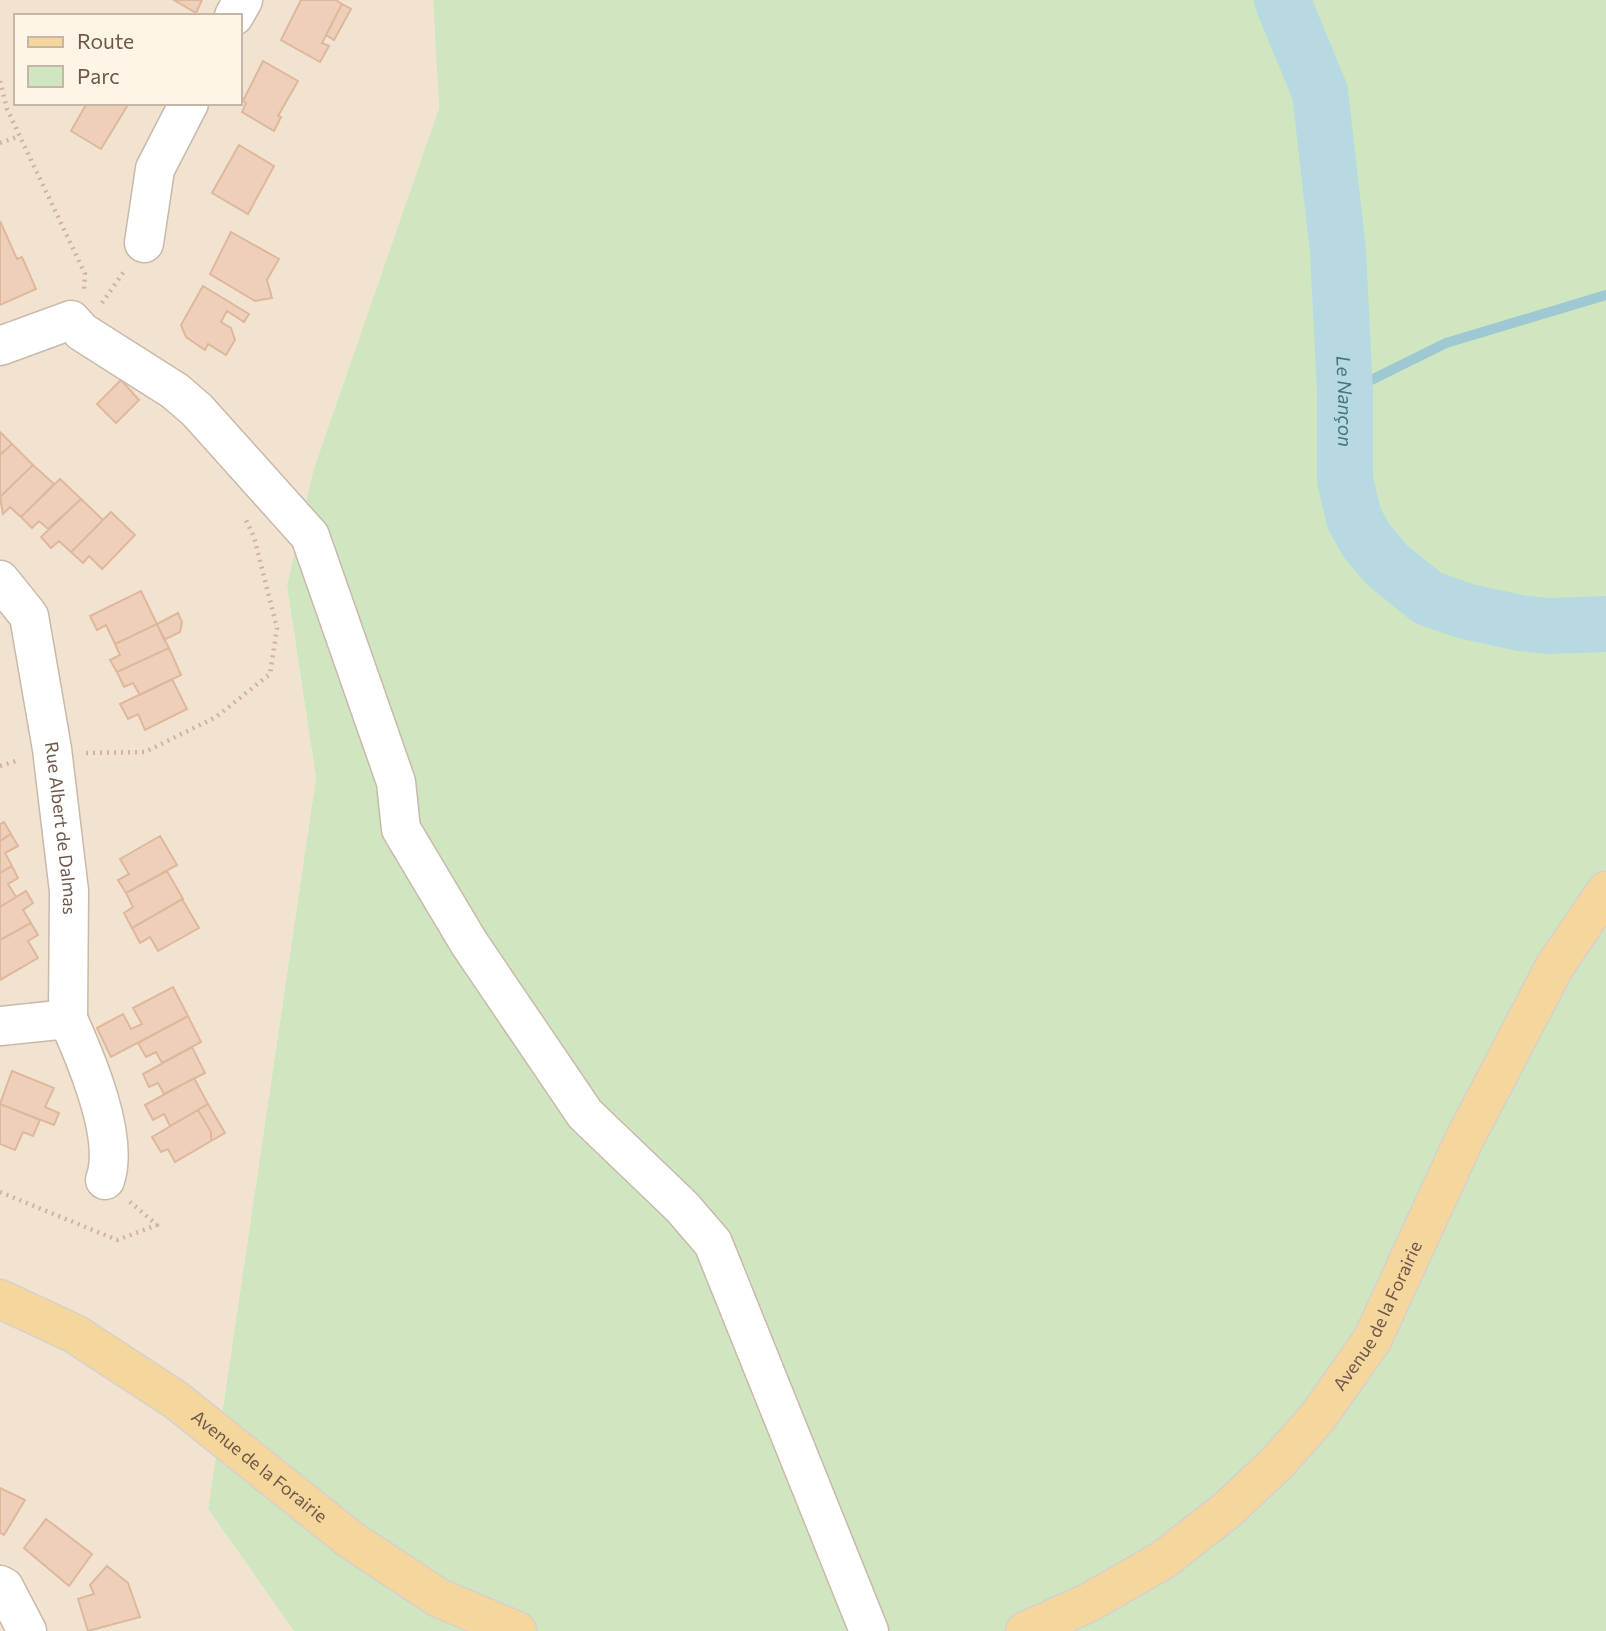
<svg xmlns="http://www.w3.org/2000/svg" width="1606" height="1631" font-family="Commissioner,sans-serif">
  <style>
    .residential { fill: #f1e3d0; fill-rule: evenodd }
    .green { fill: #cfe6c1 }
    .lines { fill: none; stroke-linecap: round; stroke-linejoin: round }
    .stream { stroke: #9ec9d3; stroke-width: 10 }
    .river { stroke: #b7dae2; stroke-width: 56 }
    .building { fill: #eed0ba; stroke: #dfb89c; stroke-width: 2 }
    .minor-casing { stroke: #c9b9a9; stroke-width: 41 }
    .major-casing { stroke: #d7d0cc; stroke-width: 41 }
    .path { stroke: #d2b49e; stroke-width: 4.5; stroke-dasharray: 2 5; stroke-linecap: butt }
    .minor { stroke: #fff; stroke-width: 38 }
    .major { stroke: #f5d79d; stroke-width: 38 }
    .labels { text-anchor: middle; stroke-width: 5; stroke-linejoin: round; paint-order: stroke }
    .street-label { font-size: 18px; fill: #6f584a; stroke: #fef5e6 }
    .water-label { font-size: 19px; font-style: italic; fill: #467681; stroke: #fef5e6 }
  </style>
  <rect width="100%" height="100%" fill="#faf1e1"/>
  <!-- residential -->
  <path class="residential" d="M0,0H433L439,108L313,471L287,586L316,778L208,1509L294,1631H0ZM16,16H240V103H16Z"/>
  <!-- green -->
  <path class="green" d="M433,0H1606V1631H294L208,1509L316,778L287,586L313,471L439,108Z"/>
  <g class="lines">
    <!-- stream -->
    <path class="stream" d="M1345,393L1446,343L1606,295"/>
    <!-- river -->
    <path class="river" id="s1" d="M1282,0L1320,92L1338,251L1345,393V480L1354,518L1366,540L1387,565L1428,598L1465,611L1520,623L1548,626L1606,624"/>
  </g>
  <!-- building -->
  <path class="building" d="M174,0H202L196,13Z
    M301,0H336L342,4L322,43L329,46L320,62L281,40Z
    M342,4L351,9L334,40L326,35Z
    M263,61L298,81L278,116L281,117L274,131L242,112L246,103L243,101Z
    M87,103H129L101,149L71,131Z
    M239,145L274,166L248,214L212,193Z
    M0,221L17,259L22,257L36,289L0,305Z
    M231,232L279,259L267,280L272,298L255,301L210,274Z
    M203,286L249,314L244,322L227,311L221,322L231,328L235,340L226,355L208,344L205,350L186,337L181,325Z
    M121,380L139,400L116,423L97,404Z
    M0,432L12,444L0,455Z
    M12,444L33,465L0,497V455Z
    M33,465L54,484L21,517L10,507L3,514L0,497Z
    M60,479L81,499L48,529L39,521L32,528L21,517Z
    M81,499L103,520L71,552L59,541L51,548L41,537Z
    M111,512L135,535L102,569L89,556L83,563L71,552Z
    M141,591L157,624L115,644L106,625L97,630L90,616Z
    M178,613L182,622L180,632L164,640L157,624Z
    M157,624L169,648L117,672L110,660L120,655L115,644Z
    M169,648L181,675L140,695L133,683L124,687L117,672Z
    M172,679L187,709L145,730L138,714L128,719L120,704Z
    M4,822L11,834L0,841V824Z
    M11,834L18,846L5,853L12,866L0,873V841Z
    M160,836L177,865L126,893L118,880L129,874L120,859Z
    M12,866L18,878L8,884L16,897L0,907V873Z
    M167,871L183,899L132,928L124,913L133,907L126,893Z
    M26,891L33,903L23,910L31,923L0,940V907Z
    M182,899L199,928L158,951L150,937L140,943L132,928Z
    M31,923L38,935L28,941L38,958L0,980V940Z
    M173,987L188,1016L111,1057L97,1028L123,1014L131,1029L142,1024L133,1008Z
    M188,1016L201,1042L162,1063L156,1052L146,1057L138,1043Z
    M192,1047L205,1073L164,1094L158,1083L149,1087L143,1074Z
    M12,1071L54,1088L45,1107L59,1113L54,1125L0,1104Z
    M194,1078L208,1104L170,1126L164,1114L153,1120L145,1105Z
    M0,1104L40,1120L33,1136L23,1132L15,1150L0,1144Z
    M208,1104L225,1133L211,1141V1132L198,1110Z
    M198,1110L211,1132V1141L175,1162L168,1149L161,1152L152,1137Z
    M0,1488L25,1500L4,1535L0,1533Z
    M46,1519L92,1554L69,1586L24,1548Z
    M107,1566L128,1583L140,1617L88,1631L78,1599L94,1594L90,1585Z"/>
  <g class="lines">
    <!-- minor casing -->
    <g class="minor-casing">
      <g id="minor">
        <path d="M234,16L243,0"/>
        <path d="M144,243L155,169L189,103"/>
        <path d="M0,346L71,320L82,332L175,391L197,410L310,536L396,782L401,829L469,943L585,1114L682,1207L713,1243L869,1631"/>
        <path id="s2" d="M0,580L29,616L52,749L69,891L68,1019L0,1026"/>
        <path d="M68,1019C86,1059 120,1138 105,1180"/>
        <path d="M0,1585L4,1587L27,1631"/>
      </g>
    </g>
    <!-- major casing -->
    <g class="major-casing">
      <g id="major">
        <path id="s3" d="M0,1299L75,1334L176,1400L351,1540L439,1598L517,1631"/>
        <path id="s4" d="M1025,1631L1088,1603L1163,1560L1227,1510L1276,1464L1317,1418L1372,1340L1464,1140L1555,966L1606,891"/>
      </g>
    </g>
    <!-- path -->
    <path class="path" d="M0,81L7,109L85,274L84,289
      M0,143L20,136
      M102,303L125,270
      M86,753L145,752L216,717L270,674L277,628L254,537L245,518
      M0,766L19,760
      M0,1192L117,1240L157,1225L129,1201"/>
    <!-- minor -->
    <use href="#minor" class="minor"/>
    <!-- major -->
    <use href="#major" class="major"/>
  </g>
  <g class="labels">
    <!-- street labels -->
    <g class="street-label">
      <text dy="6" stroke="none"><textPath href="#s2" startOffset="261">Rue Albert de Dalmas</textPath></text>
      <text dy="6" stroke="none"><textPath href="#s4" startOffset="485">Avenue de la Forairie</textPath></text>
      <text dy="6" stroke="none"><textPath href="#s3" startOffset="310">Avenue de la Forairie</textPath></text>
    </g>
    <!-- water labels -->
    <g class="water-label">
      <text dy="7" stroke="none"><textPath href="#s1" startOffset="410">Le Nançon</textPath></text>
    </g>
  </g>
  <!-- legend -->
  <rect x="14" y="14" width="228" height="91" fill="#fef5e6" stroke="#c5b6a8" stroke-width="2"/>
  <rect x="28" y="37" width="35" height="10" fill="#f5d79d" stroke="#c5b6a8" stroke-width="2"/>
  <text x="77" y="49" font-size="21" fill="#6f584a">Route</text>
  <rect x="28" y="66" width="35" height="21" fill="#cfe6c1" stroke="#c5b6a8" stroke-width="2"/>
  <text x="77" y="84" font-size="21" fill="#6f584a">Parc</text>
</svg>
